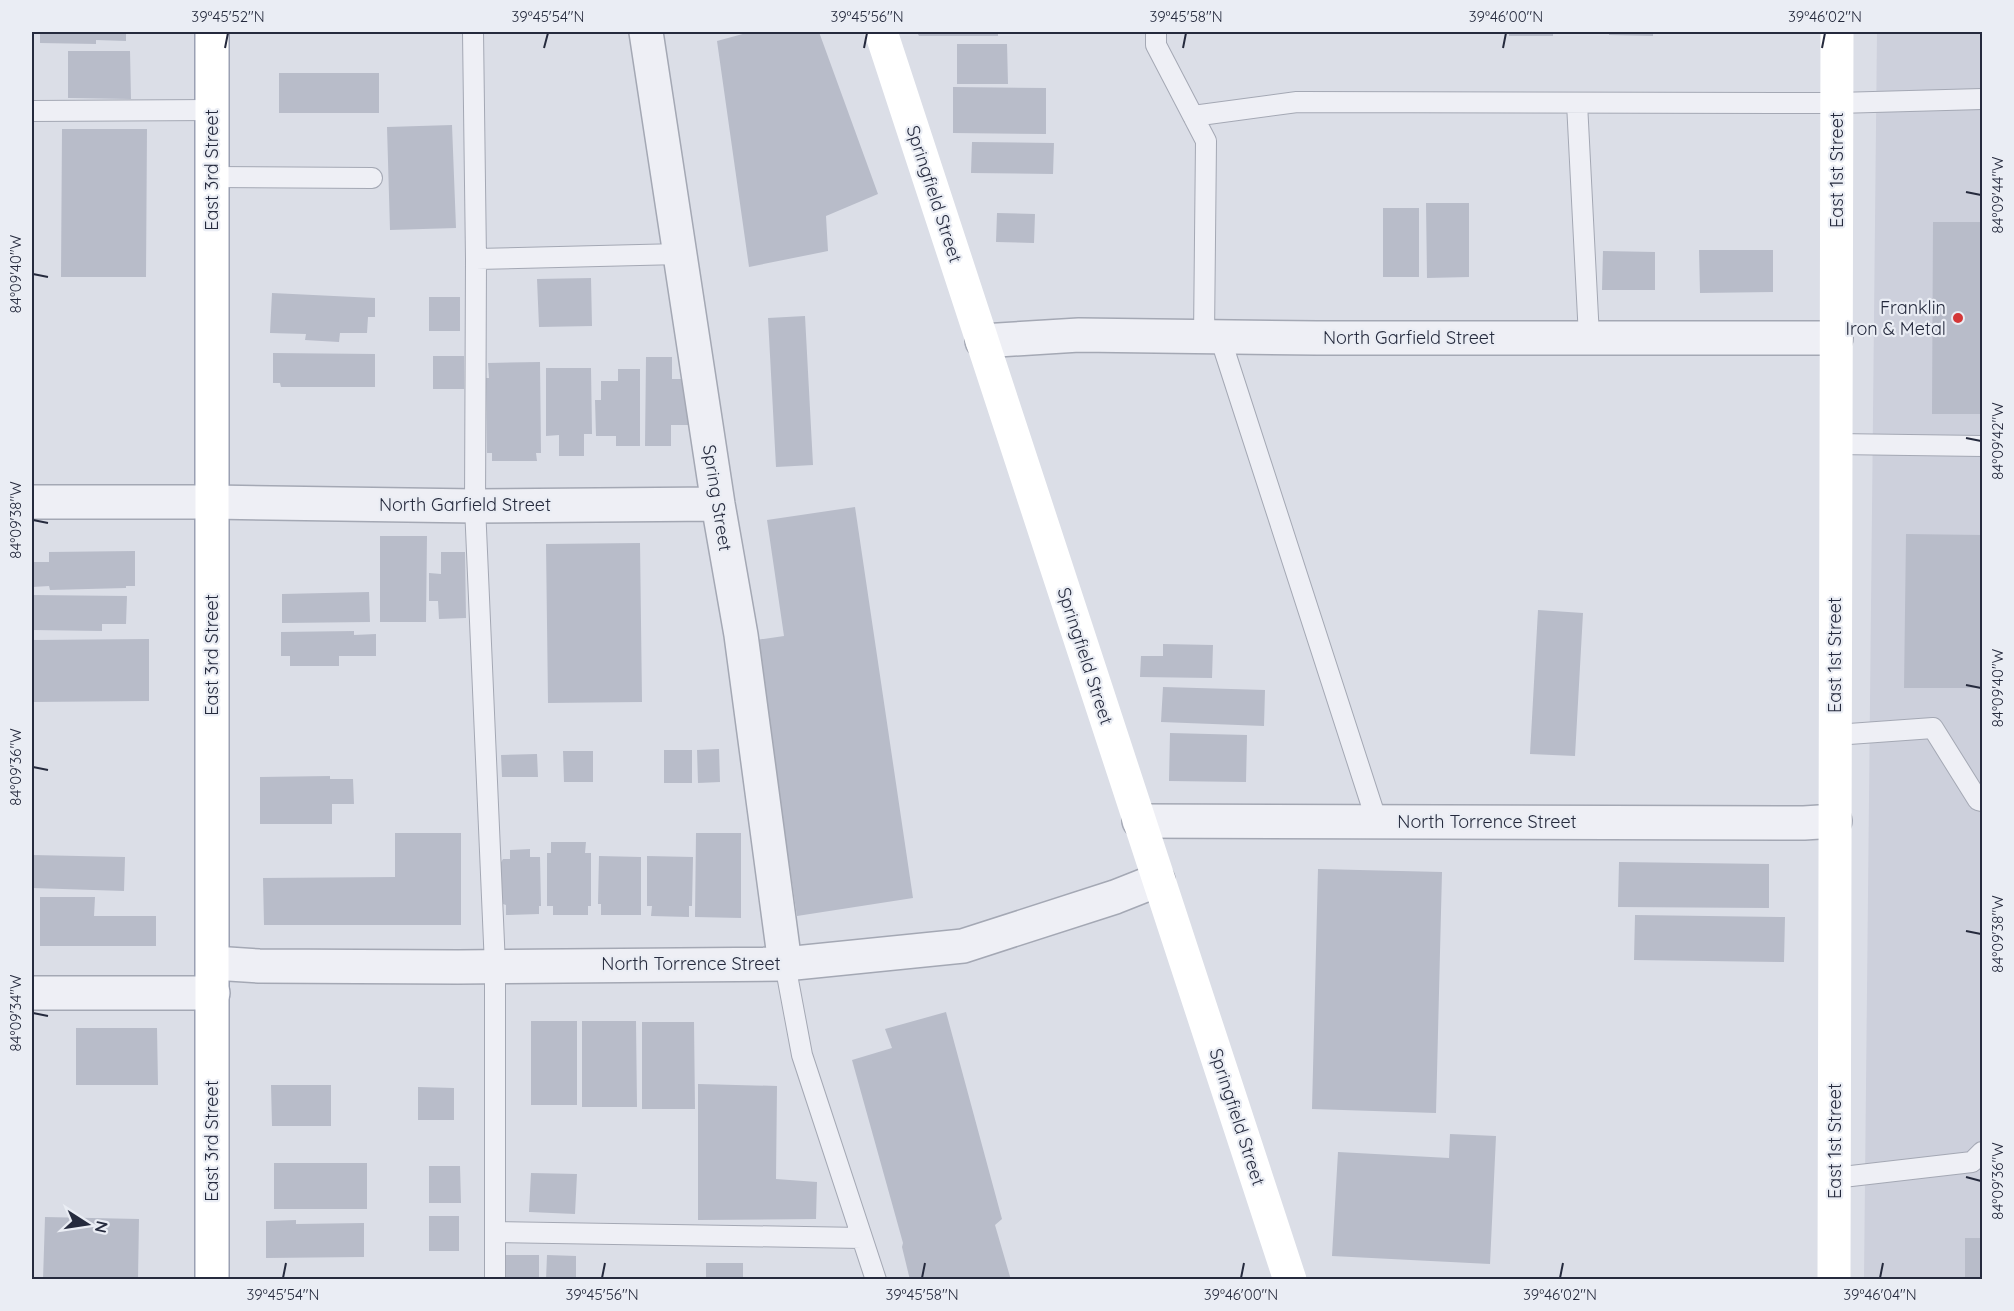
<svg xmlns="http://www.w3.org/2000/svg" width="2014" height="1311" font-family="Quicksand,sans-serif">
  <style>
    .built { fill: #cdd0dc }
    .building { fill: #b8bcc9 }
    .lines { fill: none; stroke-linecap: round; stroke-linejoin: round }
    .lane-casing { stroke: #a4a8b4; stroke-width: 22 }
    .street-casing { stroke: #a4a8b4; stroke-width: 36 }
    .primary-casing { stroke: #9aa0b3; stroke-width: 36 }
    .lane { stroke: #eeeff5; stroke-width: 20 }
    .street { stroke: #eeeff5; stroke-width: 33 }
    .secondary { stroke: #fff; stroke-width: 33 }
    .primary { stroke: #fff; stroke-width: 33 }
    .ticks { fill: none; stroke: #252a3d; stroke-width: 2 }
    .poi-dot { fill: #d43738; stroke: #eaedf4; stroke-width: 2 }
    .labels { text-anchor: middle; stroke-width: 4.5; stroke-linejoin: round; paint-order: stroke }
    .street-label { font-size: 18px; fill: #252a3d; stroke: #eaedf4 }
    .poi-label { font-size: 18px; fill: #252a3d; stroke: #eaedf4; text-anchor: end }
    .neatline { fill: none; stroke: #252a3d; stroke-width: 2 }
    .ticks-label { font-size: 15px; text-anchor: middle; fill: #252a3d }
  </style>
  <rect width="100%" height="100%" fill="#dbdee7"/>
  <!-- built -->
  <path class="built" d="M1877,32H1982V1279H1864Z"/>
  <!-- building -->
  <path class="building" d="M40,32H126V41L96,40V44L40,43Z
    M750,32H819L878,194L826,216L828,251L749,267L717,41Z
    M917,32H998V36H919Z
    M1509,32H1553V36H1509Z
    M1609,32H1653V36L1609,35Z
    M957,44H1007L1008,84H957Z
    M68,51H130L131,99L68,98Z
    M279,73H379V113H279Z
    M953,87L1046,88V134L953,133Z
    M452,125L456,228L390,230L387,127Z
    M62,129H147L146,277H61Z
    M972,142L1054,143L1053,174L971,173Z
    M1426,203H1469V277L1427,278Z
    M1383,208H1419V277H1383Z
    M997,213L1035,214L1034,243L996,242Z
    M1933,222H1982V414H1932Z
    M1699,250H1773V292L1700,293Z
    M1603,251L1655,252V290H1602Z
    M591,278L592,326L539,327L537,279Z
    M272,293L375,298V317H368L367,333H340L339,342L305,340L306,334L270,333Z
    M429,297H460V331H429Z
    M805,316L813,465L776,467L768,318Z
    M273,353L375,354V387H281L280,383H273Z
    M433,356H464V389H433Z
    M646,357H672V379H688V425H671V446H645Z
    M540,362L541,453H536L537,461H492V453H487L486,378H489L488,363Z
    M546,368H591L592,434H584V456H559V435L546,436Z
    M618,369H640V446H616V436H596L595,400H601V381H618Z
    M855,507L913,898L797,916L756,640L784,636L767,520Z
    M1906,534L1982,535V688H1904Z
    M380,536H427L426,622H380Z
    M640,543L642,702L548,703L546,544Z
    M135,551V586H126V588L50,590L49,586L32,587V562H49V552Z
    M441,552H465L466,618L439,619L438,601H429V573L441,574Z
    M369,592L370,622L282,623V594Z
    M32,595L127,596L126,624H102V631L32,630Z
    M1538,610L1583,613L1575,756L1530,754Z
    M354,631V635L376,634V656H339V666H290V656H281V632Z
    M149,639V701L32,702V640Z
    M1163,644L1213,645L1212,678L1140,677L1141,656H1163Z
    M1163,687L1265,690L1264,726L1161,722Z
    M1170,733L1247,735L1246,782L1169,781Z
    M719,749L720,782L698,783L697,750Z
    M664,750H692V783H664Z
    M563,751H593V782H564Z
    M537,754L538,777H502L501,755Z
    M330,776V779H353L354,804H332V824H260V777Z
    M395,833H461V925H264L263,878L395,877Z
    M696,833H741V918L695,917Z
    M551,842H586L585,853H591V906H588V915H553V906H547V853H551Z
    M530,849V857H540L541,906H539V914L506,915V905L503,904L500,864L503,859H510V850Z
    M32,855L125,857L124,891L32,888Z
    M599,856L641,857V915H601V904H598Z
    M647,856L693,857L692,906H689V917L651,916L652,906H647Z
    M1619,862L1769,864V908L1618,907Z
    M1318,869L1442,872L1436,1113L1312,1109Z
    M40,897H95L94,916H156V946H40Z
    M1635,915L1785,917L1784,962L1634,960Z
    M946,1012L1002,1219L995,1225L1011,1280H910L902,1247L903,1243L852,1060L892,1048L885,1029Z
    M531,1021H577V1105H531Z
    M582,1021H636L637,1107H582Z
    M642,1022H694L695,1109H642Z
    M76,1028H157L158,1085H76Z
    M698,1084L777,1086L776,1179L817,1182L816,1219L698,1220Z
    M271,1085H331V1126H272Z
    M418,1087L454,1088V1120H418Z
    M1450,1134L1496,1136L1490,1264L1332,1256L1338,1152L1449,1158Z
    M274,1163H367V1209H274Z
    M429,1166H460L461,1203H429Z
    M531,1173L577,1174L575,1214L529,1212Z
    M429,1216H459V1251H429Z
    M45,1217L139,1219L138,1280H43Z
    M296,1220V1224L364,1223V1257L266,1258V1221Z
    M1965,1238H1982V1280H1965Z
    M505,1255H539V1280H505Z
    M547,1255L576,1256V1280H546Z
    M706,1263H743V1280H706Z"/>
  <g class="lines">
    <!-- lane casing -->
    <g class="lane-casing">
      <path id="lane" d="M473,32L476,259L475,506L495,966V1280
        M1156,32V45L1206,141L1204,337
        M1577,103L1589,337
        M32,111L212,110
        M1193,116L1297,102L1837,103L1982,99
        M213,177L372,178
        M476,259L680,254
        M1220,337L1377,822
        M1836,444L1982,446
        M1835,735L1933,728L1978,800L1982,801
        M785,964L802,1055L876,1280
        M1834,1178L1972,1162L1982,1152
        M495,1232L862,1238"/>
    </g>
    <!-- street casing -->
    <g class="street-casing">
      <path id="street" d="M646,32L718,504L741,635L785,964
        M982,341L1079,335L1317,338H1836
        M32,502H212L475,506L718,504
        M1139,821L1804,823L1835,821
        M213,963L259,966L458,967L785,964L963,946L1115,897L1158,880
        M32,993H213"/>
    </g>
    <!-- primary casing -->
    <g class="primary-casing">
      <path id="primary" d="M212,32V1280"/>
    </g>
    <!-- lane -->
    <use href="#lane" class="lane"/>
    <!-- street -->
    <use href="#street" class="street"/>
    <!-- secondary -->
    <path class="secondary" d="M881,32L1290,1280
      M1834,1280L1837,32"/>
    <!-- primary -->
    <use href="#primary" class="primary"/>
  </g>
  <!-- ticks -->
  <path class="ticks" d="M225,48L228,33M544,48L548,33M864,48L867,33M1183,48L1186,33M1503,48L1506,33M1822,48L1825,33M1966,192L1981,195M33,274L48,277M1966,438L1981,441M33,520L48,523M1966,685L1981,688M33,767L48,770M1966,931L1981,934M33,1013L48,1016M1966,1177L1981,1181M283,1278L286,1263M602,1278L605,1263M922,1278L925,1263M1241,1278L1244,1263M1560,1278L1563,1263M1880,1278L1883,1263"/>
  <!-- markers -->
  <circle class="poi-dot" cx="1958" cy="318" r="6"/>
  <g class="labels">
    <!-- street labels -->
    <g class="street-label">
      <text transform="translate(212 170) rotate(-90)" y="6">East 3rd Street</text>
      <text transform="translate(1837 170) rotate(-90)" y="6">East 1st Street</text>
      <text transform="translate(934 194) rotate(72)" y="6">Springfield Street</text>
      <text x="1409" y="344">North Garfield Street</text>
      <text transform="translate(717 498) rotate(81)" y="6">Spring Street</text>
      <text x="465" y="511">North Garfield Street</text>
      <text transform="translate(212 655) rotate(-90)" y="6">East 3rd Street</text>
      <text transform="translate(1835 655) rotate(-90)" y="6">East 1st Street</text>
      <text transform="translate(1085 656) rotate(72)" y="6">Springfield Street</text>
      <text x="1487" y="828">North Torrence Street</text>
      <text x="691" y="970">North Torrence Street</text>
      <text transform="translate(1237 1117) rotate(72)" y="6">Springfield Street</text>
      <text transform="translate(212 1141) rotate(-90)" y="6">East 3rd Street</text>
      <text transform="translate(1835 1141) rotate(-90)" y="6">East 1st Street</text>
    </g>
    <!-- poi labels -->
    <g class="poi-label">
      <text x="1946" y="314">Franklin<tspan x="1946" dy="21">Iron &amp; Metal</tspan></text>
    </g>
  </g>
  <!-- border -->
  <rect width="2014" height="1311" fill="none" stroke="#eaedf4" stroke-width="66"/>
  <!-- north arrow -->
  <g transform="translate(87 1224) rotate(102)" stroke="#eaedf4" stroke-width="4.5" paint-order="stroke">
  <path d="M0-4.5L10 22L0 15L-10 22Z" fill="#252a3d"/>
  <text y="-9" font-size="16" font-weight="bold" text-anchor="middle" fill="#252a3d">N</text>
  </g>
  <rect x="33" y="33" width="1948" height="1245" class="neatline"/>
  <g class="ticks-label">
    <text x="228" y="22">39°45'52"N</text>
    <text x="548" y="22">39°45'54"N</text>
    <text x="867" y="22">39°45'56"N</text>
    <text x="1186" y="22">39°45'58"N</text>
    <text x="1506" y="22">39°46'00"N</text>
    <text x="1825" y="22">39°46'02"N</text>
    <text transform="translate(1998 195) rotate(-90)" y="5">84°09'44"W</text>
    <text transform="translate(16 274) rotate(-90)" y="5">84°09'40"W</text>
    <text transform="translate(1998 441) rotate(-90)" y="5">84°09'42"W</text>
    <text transform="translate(16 520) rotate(-90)" y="5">84°09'38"W</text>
    <text transform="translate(1998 688) rotate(-90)" y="5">84°09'40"W</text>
    <text transform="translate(16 767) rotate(-90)" y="5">84°09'36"W</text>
    <text transform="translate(1998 934) rotate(-90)" y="5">84°09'38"W</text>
    <text transform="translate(16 1013) rotate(-90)" y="5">84°09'34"W</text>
    <text transform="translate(1998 1181) rotate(-90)" y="5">84°09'36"W</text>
    <text x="283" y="1300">39°45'54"N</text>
    <text x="602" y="1300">39°45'56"N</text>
    <text x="922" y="1300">39°45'58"N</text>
    <text x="1241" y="1300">39°46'00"N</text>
    <text x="1560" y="1300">39°46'02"N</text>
    <text x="1880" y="1300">39°46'04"N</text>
  </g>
</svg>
